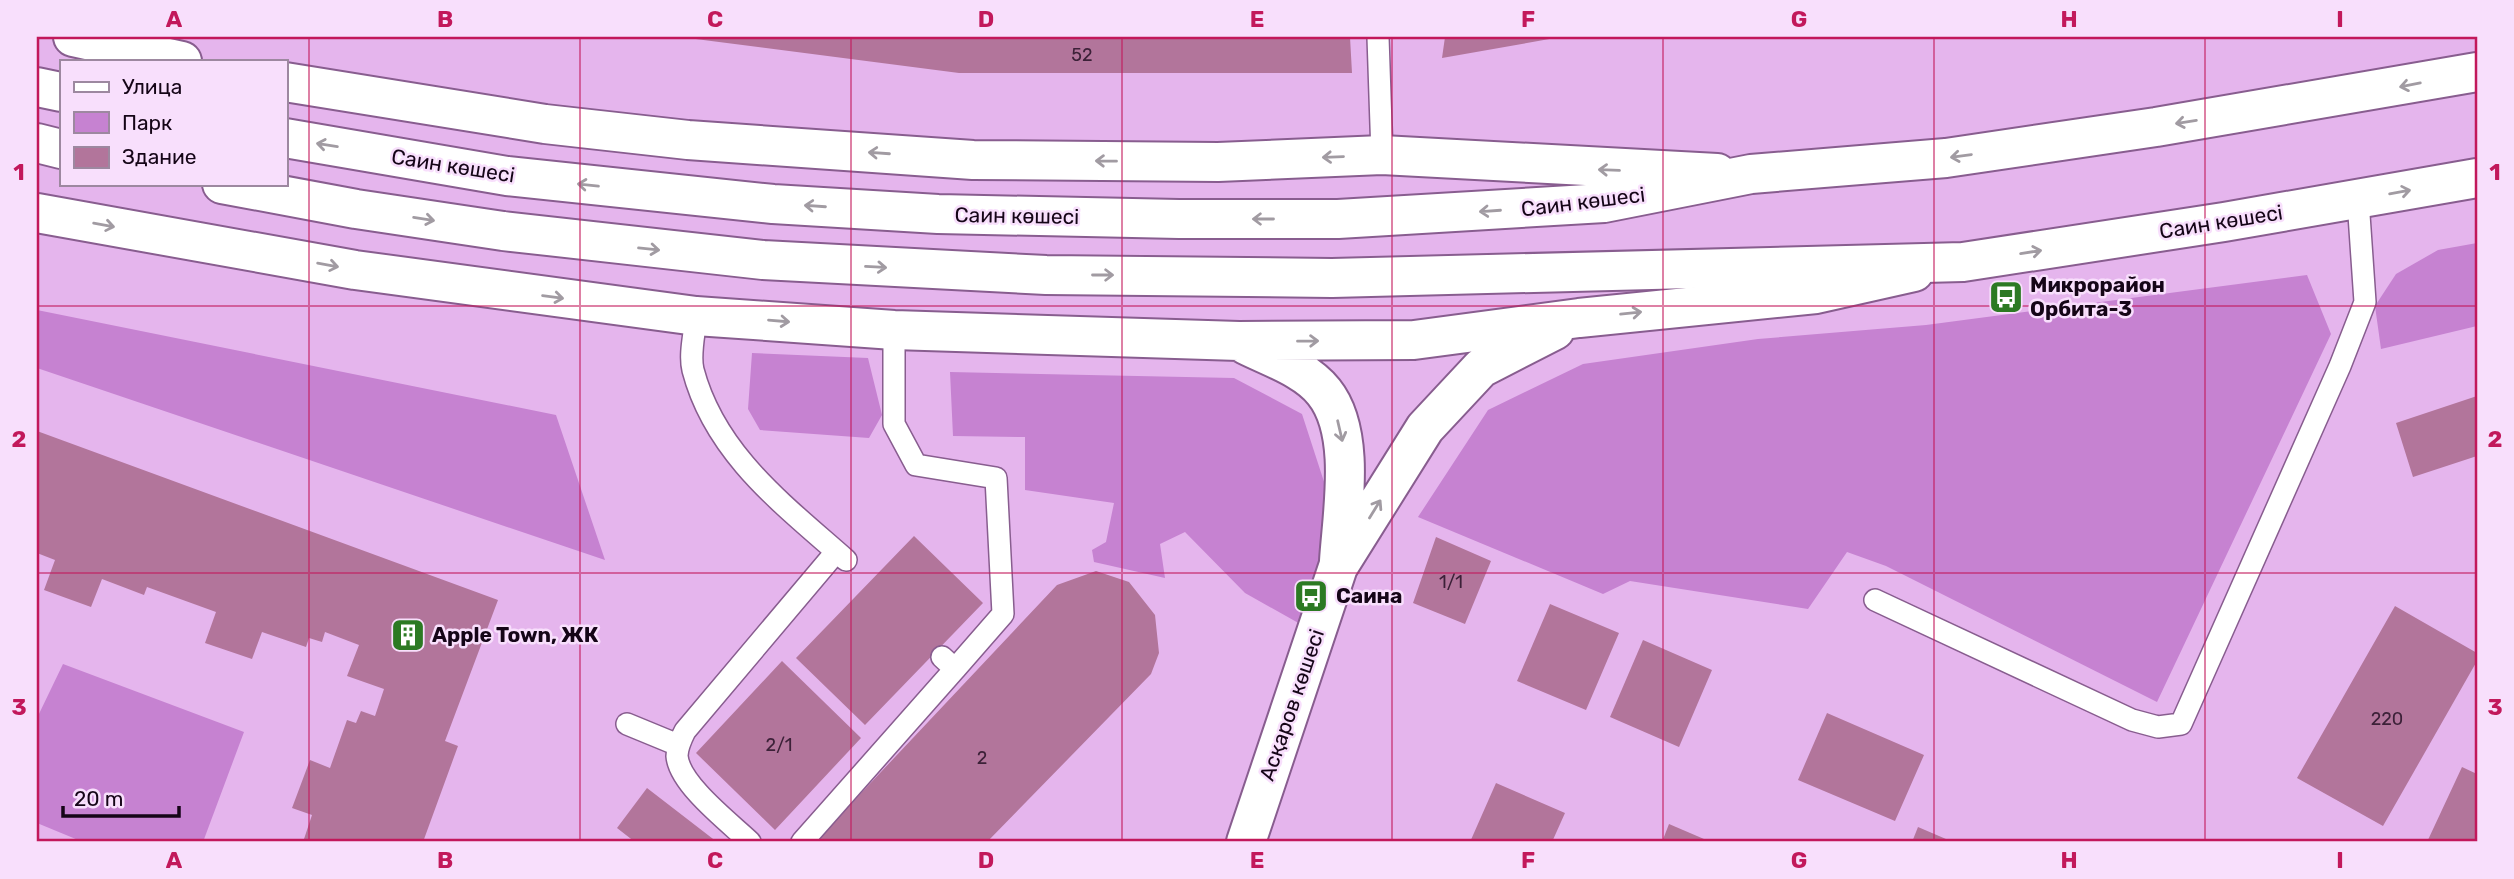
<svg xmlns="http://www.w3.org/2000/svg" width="2514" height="879" font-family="Rubik,sans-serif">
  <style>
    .green { fill: #c682d1 }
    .building { fill: #b2759b }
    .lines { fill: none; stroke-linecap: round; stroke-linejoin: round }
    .lane-casing { stroke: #885d8f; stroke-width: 24 }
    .secondary-casing { stroke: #885d8f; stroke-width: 42 }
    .primary-casing { stroke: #885d8f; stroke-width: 42 }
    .lane { stroke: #fff; stroke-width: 21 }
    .secondary { stroke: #fff; stroke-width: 38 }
    .primary { stroke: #fff; stroke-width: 38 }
    .oneway { stroke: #a19ba2 }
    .grid { fill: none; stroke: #c2185b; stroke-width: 2; stroke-opacity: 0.55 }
    .labels { text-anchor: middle; stroke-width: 5; stroke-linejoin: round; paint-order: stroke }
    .number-label { font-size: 18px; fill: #3c2138 }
    .street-label { font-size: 21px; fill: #150517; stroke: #f8dffc }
    .poi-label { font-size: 21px; font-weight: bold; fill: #150517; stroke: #f8dffc; text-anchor: start }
    .neatline { fill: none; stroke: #c2185b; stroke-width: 2.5 }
    .grid-label { font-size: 23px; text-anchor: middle; font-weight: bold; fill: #c2185b }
  </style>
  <rect width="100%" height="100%" fill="#e5b5ed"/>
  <!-- green -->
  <path class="green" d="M2477,243V326L2381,349L2375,306L2396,274L2438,250Z
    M2307,275L2331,334L2157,702L1886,566L1847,552L1808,609L1630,581L1603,594L1418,517L1488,410L1583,364L1758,339L1926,325Z
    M37,310L556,415L605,560L37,368Z
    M752,353L868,358L882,415L869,438L760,430L748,409Z
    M950,372L1234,378L1302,414L1327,491V564L1302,625L1245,593L1185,532L1160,544L1165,578L1094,562L1092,550L1106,542L1114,503L1025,490V437L953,436Z
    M63,664L244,732L203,842H83L37,823V718Z"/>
  <!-- building -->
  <path class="building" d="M680,37H1350L1352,73H959Z
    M1445,37H1555V38L1442,58Z
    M2477,396V456L2413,477L2396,423Z
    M37,431L498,600L445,741L458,746L423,842H303L312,815L292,808L310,760L330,768L347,720L356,723L361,711L375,716L384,689L347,676L359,645L325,632L322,642L309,638L306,647L262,632L252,659L205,643L216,612L147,587L144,595L102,579L91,607L44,590L55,560L37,553Z
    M914,536L983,603L865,725L796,658Z
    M1436,537L1491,561L1465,624L1413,603Z
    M1096,571L1129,582L1155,615L1159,653L1151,674L987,842H815L1057,585Z
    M1550,604L1619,633L1586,710L1517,681Z
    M2395,606L2477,653V661L2383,826L2297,778Z
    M1643,640L1712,670L1679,747L1610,717Z
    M782,661L861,738L775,830L696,753Z
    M1827,713L1924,755L1895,821L1798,780Z
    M2462,767L2477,774V842H2427Z
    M1496,783L1565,813L1552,842H1470Z
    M647,788L717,842H635L617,828Z
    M1669,824L1711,842H1662Z
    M1918,827L1953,842H1912Z"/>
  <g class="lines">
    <!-- lane casing -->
    <g class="lane-casing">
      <path id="lane" d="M1378,37L1382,155
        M696,316C695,332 689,354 693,370C715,454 784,505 846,560
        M894,330V424L916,465L996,478L1003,614L955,669L942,657
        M1875,600L2132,720L2158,727L2181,724L2340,366L2365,302L2358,200
        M627,724L678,745
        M750,842C730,823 679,784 677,756C677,747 681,739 685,731L836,552
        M802,842L955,669"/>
    </g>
    <!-- secondary casing -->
    <g class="secondary-casing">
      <path id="secondary" d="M73,37L182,61
        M285,82L545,124L688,140L973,160L1218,162L1382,155L1717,173
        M37,213L355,270L696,316L894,330L1239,341L1414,340L1579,318L1816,294L1914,272
        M1246,345C1272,358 1306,369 1324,392C1357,433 1342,513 1339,561
        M1246,842L1338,567L1425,428L1481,368L1555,330"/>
    </g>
    <!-- primary casing -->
    <g class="primary-casing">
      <path id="primary" d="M37,87L61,92
        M285,138L507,176L773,204L938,214L1179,219H1338L1604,203L1751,174L1946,158L2156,127L2477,72
        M37,143L61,149
        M222,184L356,209L503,231L763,260L1046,275L1332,278L1963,262L2224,222L2477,178"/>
    </g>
    <!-- lane -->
    <use href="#lane" class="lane"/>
    <!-- secondary -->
    <use href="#secondary" class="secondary"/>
    <!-- primary -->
    <use href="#primary" class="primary"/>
  </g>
  <!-- one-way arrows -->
  <defs><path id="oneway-shaft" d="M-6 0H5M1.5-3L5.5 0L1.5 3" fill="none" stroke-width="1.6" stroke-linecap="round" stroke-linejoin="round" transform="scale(1.75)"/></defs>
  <g class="oneway">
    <use href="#oneway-shaft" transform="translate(2410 85) rotate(169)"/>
    <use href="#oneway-shaft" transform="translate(2186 122) rotate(171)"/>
    <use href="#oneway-shaft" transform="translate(327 145) rotate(-171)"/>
    <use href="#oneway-shaft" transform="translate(879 153) rotate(-176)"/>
    <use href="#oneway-shaft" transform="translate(1961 156) rotate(172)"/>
    <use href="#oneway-shaft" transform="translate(1333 157) rotate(178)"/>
    <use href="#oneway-shaft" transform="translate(1106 161) rotate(-179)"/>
    <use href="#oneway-shaft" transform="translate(1609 170) rotate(-178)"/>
    <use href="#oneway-shaft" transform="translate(588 185) rotate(-174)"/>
    <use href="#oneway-shaft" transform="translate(2400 192) rotate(-10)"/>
    <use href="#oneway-shaft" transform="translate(815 206) rotate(-176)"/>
    <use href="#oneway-shaft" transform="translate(1490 211) rotate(176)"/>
    <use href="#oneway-shaft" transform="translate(424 219) rotate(9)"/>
    <use href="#oneway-shaft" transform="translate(1263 219) rotate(180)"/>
    <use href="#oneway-shaft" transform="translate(104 225) rotate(10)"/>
    <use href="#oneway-shaft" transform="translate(649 249) rotate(6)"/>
    <use href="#oneway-shaft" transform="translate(2031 252) rotate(-9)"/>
    <use href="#oneway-shaft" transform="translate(328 265) rotate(10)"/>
    <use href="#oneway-shaft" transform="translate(876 267) rotate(3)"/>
    <use href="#oneway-shaft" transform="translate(1103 275)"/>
    <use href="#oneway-shaft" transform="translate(553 297) rotate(7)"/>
    <use href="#oneway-shaft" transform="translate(1631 313) rotate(-6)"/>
    <use href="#oneway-shaft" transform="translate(779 321) rotate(5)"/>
    <use href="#oneway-shaft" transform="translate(1308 341) rotate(-1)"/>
    <use href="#oneway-shaft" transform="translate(1340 431) rotate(77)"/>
    <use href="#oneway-shaft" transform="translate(1375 509) rotate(-58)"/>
  </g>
  <!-- grid -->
  <path class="grid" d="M309,37V842M580,37V842M851,37V842M1122,37V842M1392,37V842M1663,37V842M1934,37V842M2205,37V842M37,306H2477M37,573H2477"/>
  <!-- icons -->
  <defs>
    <g id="bus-square" transform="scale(1.75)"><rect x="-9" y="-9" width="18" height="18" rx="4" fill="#2c7a23" stroke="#f8dffc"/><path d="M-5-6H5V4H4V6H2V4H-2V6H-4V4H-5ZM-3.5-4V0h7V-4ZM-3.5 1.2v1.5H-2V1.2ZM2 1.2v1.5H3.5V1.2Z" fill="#fff"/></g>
    <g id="building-square" transform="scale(1.75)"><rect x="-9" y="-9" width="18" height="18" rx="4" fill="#2c7a23" stroke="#f8dffc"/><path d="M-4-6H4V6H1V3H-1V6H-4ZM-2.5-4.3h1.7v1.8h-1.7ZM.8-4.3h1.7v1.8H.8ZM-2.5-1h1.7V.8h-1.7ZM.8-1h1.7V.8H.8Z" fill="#fff"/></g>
  </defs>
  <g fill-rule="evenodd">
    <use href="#bus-square" x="2006" y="297"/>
    <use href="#bus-square" x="1311" y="596"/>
    <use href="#building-square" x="408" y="635"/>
  </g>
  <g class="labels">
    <!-- number labels -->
    <g class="number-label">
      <text x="1082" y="61">52</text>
      <text x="1451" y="588">1/1</text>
      <text x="2387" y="725">220</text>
      <text x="779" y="751">2/1</text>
      <text x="982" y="764">2</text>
    </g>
    <!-- street labels -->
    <g class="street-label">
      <text transform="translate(453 166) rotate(9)" y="7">Саин көшесі</text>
      <text transform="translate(1583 202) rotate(-7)" y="7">Саин көшесі</text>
      <text transform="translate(1017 216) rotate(1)" y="7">Саин көшесі</text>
      <text transform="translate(2221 222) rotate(-9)" y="7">Саин көшесі</text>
      <text transform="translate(1292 705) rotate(-71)" y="7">Асқаров көшесі</text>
    </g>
    <!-- poi labels -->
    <g class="poi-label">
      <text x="2030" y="292">Микрорайон<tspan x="2030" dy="24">Орбита-3</tspan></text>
      <text x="1336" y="603">Саина</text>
      <text x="432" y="642">Apple Town, ЖК</text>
    </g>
  </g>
  <!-- border -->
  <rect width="2514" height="879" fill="none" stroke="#f8dffc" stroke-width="77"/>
  <!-- legend -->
  <rect x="60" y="60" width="228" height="126" fill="#f8dffc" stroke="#9d88a0" stroke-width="2"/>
  <rect x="74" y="82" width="35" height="10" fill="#ffffff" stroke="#9d88a0" stroke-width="2"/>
  <text x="122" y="94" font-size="21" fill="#150517">Улица</text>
  <rect x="74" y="112" width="35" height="21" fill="#c682d1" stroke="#9d88a0" stroke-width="2"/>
  <text x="122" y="130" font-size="21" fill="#150517">Парк</text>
  <rect x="74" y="147" width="35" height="21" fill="#b2759b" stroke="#9d88a0" stroke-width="2"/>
  <text x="122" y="164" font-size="21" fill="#150517">Здание</text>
  <!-- scale -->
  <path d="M63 806v10h116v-10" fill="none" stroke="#150517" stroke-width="3.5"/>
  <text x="74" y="806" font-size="21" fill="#150517" stroke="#f8dffc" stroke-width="5" paint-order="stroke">20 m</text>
  <rect x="38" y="38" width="2438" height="802" class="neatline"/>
  <g class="grid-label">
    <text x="174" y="27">A</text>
    <text x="445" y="27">B</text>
    <text x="715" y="27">C</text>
    <text x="986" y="27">D</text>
    <text x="1257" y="27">E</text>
    <text x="1528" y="27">F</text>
    <text x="1799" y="27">G</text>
    <text x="2069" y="27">H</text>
    <text x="2340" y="27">I</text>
    <text x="19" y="180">1</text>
    <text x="2495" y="180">1</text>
    <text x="19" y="447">2</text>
    <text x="2495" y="447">2</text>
    <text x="19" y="715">3</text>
    <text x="2495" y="715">3</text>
    <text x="174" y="868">A</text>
    <text x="445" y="868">B</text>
    <text x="715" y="868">C</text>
    <text x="986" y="868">D</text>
    <text x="1257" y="868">E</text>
    <text x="1528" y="868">F</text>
    <text x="1799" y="868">G</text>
    <text x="2069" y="868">H</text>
    <text x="2340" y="868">I</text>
  </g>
</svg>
